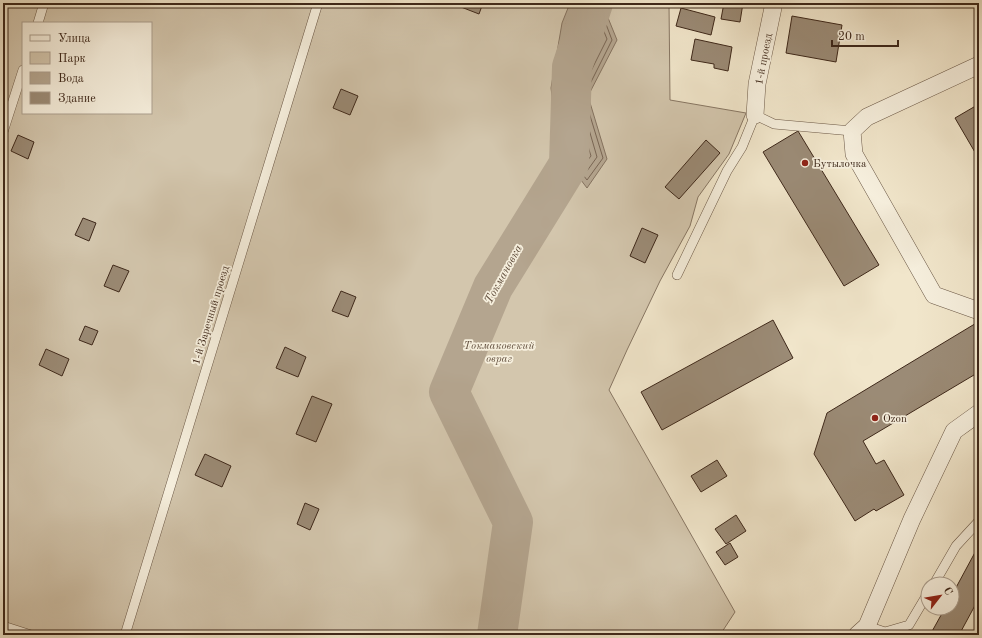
<svg xmlns="http://www.w3.org/2000/svg" width="982" height="638" font-family="'Old Standard TT',serif">
  <style>
    .green { fill: #d3c6ad; stroke: #887764; fill-rule: evenodd }
    .water { fill: #b4a58f; stroke: #857360 }
    .lines { fill: none; stroke-linecap: round; stroke-linejoin: round }
    .shore { stroke: #796654; stroke-width: 1 }
    .river { stroke: #b4a58f; stroke-width: 40 }
    .building { fill: #9b8b76; stroke: #3e281a }
    .lane-casing { stroke: #6b5846; stroke-width: 10 }
    .street-casing { stroke: #6b5846; stroke-width: 18 }
    .lane { stroke: #f6efdd; stroke-width: 9 }
    .street { stroke: #f6efdd; stroke-width: 17 }
    .poi-dot { fill: #8f2418; stroke: #f6efdd; stroke-width: 1.5 }
    .labels { text-anchor: middle; stroke-width: 3.5; stroke-linejoin: round; paint-order: stroke }
    .street-label { font-size: 11px; fill: #3e281a; stroke: #f6efdd }
    .poi-label { font-size: 11px; fill: #3e281a; stroke: #f6efdd; text-anchor: start }
    .park-label { font-size: 11px; font-style: italic; fill: #63503f; stroke: #f6efdd }
    .water-label { font-size: 12px; font-style: italic; fill: #614e3d; stroke: #f6efdd }
  </style>
  <rect width="100%" height="100%" fill="#f1e6cb"/>
  <filter id="stains"><feTurbulence type="fractalNoise" baseFrequency=".005" numOctaves="4"/><feColorMatrix values="0 0 0 0 .2 0 0 0 0 .09 0 0 0 0 .02 0 0 0 .5 -.17"/></filter>
  <radialGradient id="worn" r=".72"><stop offset=".6" stop-color="#630" stop-opacity="0"/><stop offset="1" stop-color="#630" stop-opacity=".3"/></radialGradient>
  <!-- green -->
  <path class="green" d="M3,3H669L670,100L746,113L729,154L698,197L690,226L660,281L627,350L609,390L735,612L720,635H3ZM23,23H151V113H23Z"/>
  <!-- water -->
  <path class="water" d="M570,3H602L617,40L588,96L607,159L587,188L559,151L551,88L562,23Z"/>
  <g class="lines">
    <!-- shore -->
    <path class="shore" d="M574,3L566,24L555,88L563,149L587,180L603,158L584,96L612,40L598,3
      M579,3L570,26L560,88L568,147L587,171L597,157L579,95L607,39L594,7L593,3
      M586,7L588,9L600,39L573,94L574,101L591,156L587,161L574,144L567,88L576,27L584,8Z"/>
    <!-- river -->
    <path class="river" d="M497,635L513,522L449,392L493,287L569,164L572,67L593,3"/>
  </g>
  <!-- building -->
  <path class="building" d="M463,3H483L479,14L461,7Z
    M724,3H743L740,22L721,19Z
    M681,8L715,17L711,35L676,26Z
    M792,16L842,25L836,62L786,53Z
    M695,39L732,47L728,71L714,68V64L691,60Z
    M341,89L358,96L350,115L333,108Z
    M979,104V153L976,154L955,118Z
    M798,131L879,265L844,286L763,152Z
    M18,135L34,142L28,159L11,151Z
    M706,140L720,153L679,199L665,187Z
    M83,218L96,223L89,241L75,235Z
    M642,228L658,235L645,263L630,256Z
    M113,265L129,271L119,292L104,286Z
    M341,291L356,297L348,317L332,311Z
    M773,320L793,358L662,430L641,392Z
    M978,322L979,324V372L863,441L876,464L884,460L904,495L876,511L874,509L855,521L814,454L827,413Z
    M85,326L98,331L92,345L79,340Z
    M285,347L306,357L298,377L276,368Z
    M46,349L69,359L62,376L39,365Z
    M312,396L332,404L316,442L296,434Z
    M205,454L231,466L222,487L195,475Z
    M717,460L727,476L701,492L691,476Z
    M305,503L319,509L310,530L297,524Z
    M736,515L746,531L726,544L715,529Z
    M730,543L738,557L725,565L716,552Z
    M979,545V598L959,635H930L945,608H952V595Z"/>
  <g class="lines">
    <!-- lane casing -->
    <g class="lane-casing">
      <path id="lane" d="M38,23L44,3
        M3,132L23,70
        M677,275L727,171L742,147L755,115L774,124L852,131
        M934,584L956,546L979,521
        M3,626L31,635
        M867,626L885,632L909,625L928,593
        M125,635L318,3"/>
    </g>
    <!-- street casing -->
    <g class="street-casing">
      <path id="street" d="M979,65L867,117L852,131L854,154L934,295L979,311
        M755,115L757,84L774,3
        M857,635L867,626L912,519L954,431L979,413"/>
    </g>
    <!-- lane -->
    <use href="#lane" class="lane"/>
    <!-- street -->
    <use href="#street" class="street"/>
  </g>
  <!-- markers -->
  <g class="poi-dot">
    <circle cx="805" cy="163" r="4"/>
    <circle cx="875" cy="418" r="4"/>
  </g>
  <g class="labels">
    <!-- street labels -->
    <g class="street-label">
      <text transform="translate(763 59) rotate(-79)" y="4">1-й проезд</text>
      <text transform="translate(210 315) rotate(-73)" y="4">1-й Заречный проезд</text>
    </g>
    <!-- poi labels -->
    <g class="poi-label">
      <text x="813" y="167">Бутылочка</text>
      <text x="883" y="422">Ozon</text>
    </g>
    <!-- park labels -->
    <g class="park-label">
      <text x="499" y="349">Токмаковский<tspan x="499" dy="13">овраг</tspan></text>
    </g>
    <!-- water labels -->
    <g class="water-label">
      <text transform="translate(503 274) rotate(-61)" y="4">Токмановка</text>
    </g>
  </g>
  <!-- margin -->
  <rect width="982" height="638" fill="none" stroke="#f1e6cb" stroke-width="16"/>
  <rect x="4" y="4" width="974" height="630" fill="none" stroke="#3e281a" stroke-width="2"/>
  <rect x="8" y="8" width="966" height="622" fill="none" stroke="#3e281a"/>
  <!-- legend -->
  <rect x="22" y="22" width="130" height="92" fill="#f6efdd" stroke="#ac9f8f"/>
  <rect x="30" y="35" width="20" height="6" fill="#f6efdd" stroke="#ac9f8f"/>
  <text x="58" y="42" font-size="12" fill="#3e281a">Улица</text>
  <rect x="30" y="52" width="20" height="12" fill="#d3c6ad" stroke="#ac9f8f"/>
  <text x="58" y="62" font-size="12" fill="#3e281a">Парк</text>
  <rect x="30" y="72" width="20" height="12" fill="#b4a58f" stroke="#ac9f8f"/>
  <text x="58" y="82" font-size="12" fill="#3e281a">Вода</text>
  <rect x="30" y="92" width="20" height="12" fill="#9b8b76" stroke="#ac9f8f"/>
  <text x="58" y="102" font-size="12" fill="#3e281a">Здание</text>
  <!-- north arrow -->
  <g transform="translate(940 596) rotate(59)"><circle r="19" fill="#f6efdd" stroke="#ac9f8f"/>
  <path d="M0-3L7 15L0 10L-7 15Z" fill="#8f2418"/>
  <text y="-6" font-size="11" font-weight="bold" text-anchor="middle" fill="#3e281a">С</text>
  </g>
  <!-- scale -->
  <path d="M832 40v6h66v-6" fill="none" stroke="#3e281a" stroke-width="2"/>
  <text x="838" y="40" font-size="12" fill="#3e281a" stroke="#f6efdd" stroke-width="3" paint-order="stroke">20 m</text>
  <rect width="100%" height="100%" filter="url(#stains)"/>
  <rect width="100%" height="100%" fill="url(#worn)"/>
</svg>
